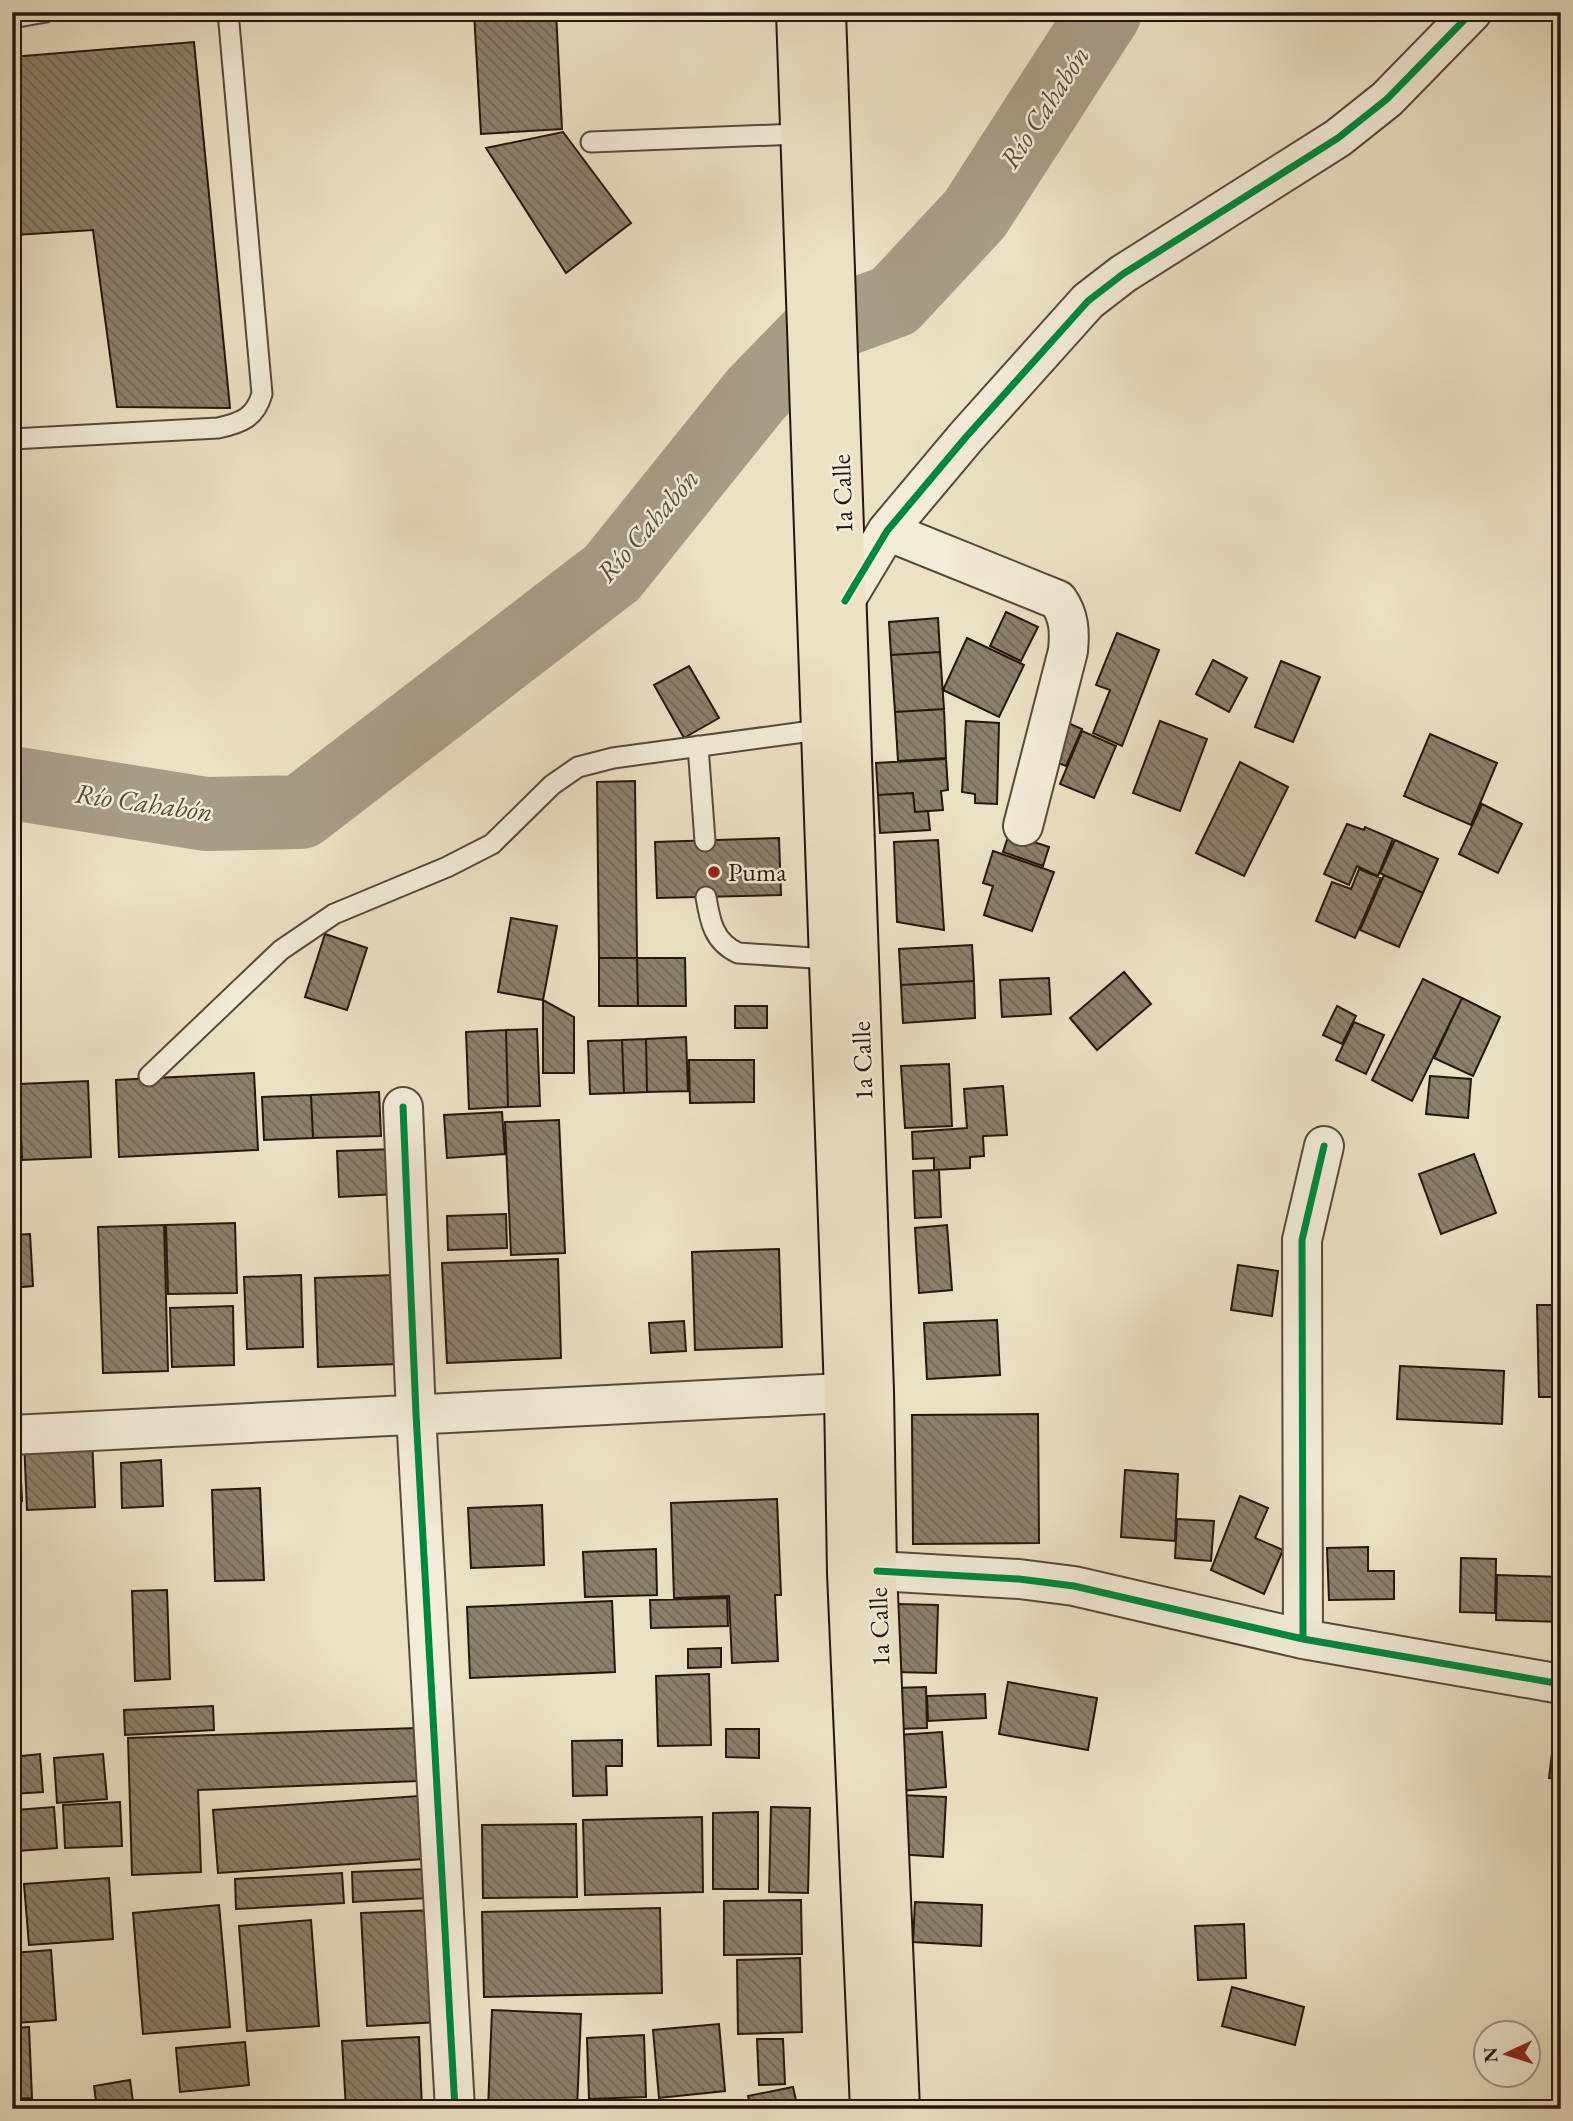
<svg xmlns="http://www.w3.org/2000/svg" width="1573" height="2121" font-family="'EB Garamond',serif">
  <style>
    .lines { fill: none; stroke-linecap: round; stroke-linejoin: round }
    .river { stroke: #a89c86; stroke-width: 74 }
    .building { fill: url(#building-back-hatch); stroke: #25160c; stroke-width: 2 }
    .service-casing { stroke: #57493a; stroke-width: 23 }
    .minor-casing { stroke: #57493a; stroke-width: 42 }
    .primary-casing { stroke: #25160c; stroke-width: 42 }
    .service { stroke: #f3ecd9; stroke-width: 19 }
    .minor { stroke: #f3ecd9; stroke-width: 38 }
    .primary { stroke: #ece1c5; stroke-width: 38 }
    .cycleway-casing { stroke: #f3ecd9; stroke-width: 11 }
    .cycleway { stroke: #00873e; stroke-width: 7 }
    .poi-dot { fill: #8f2418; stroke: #f3ecd9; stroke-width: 2.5 }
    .labels { text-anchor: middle; stroke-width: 5; stroke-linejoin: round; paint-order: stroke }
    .street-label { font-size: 26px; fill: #25160c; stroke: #f3ecd9 }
    .poi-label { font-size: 26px; fill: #25160c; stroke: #f3ecd9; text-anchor: start }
    .water-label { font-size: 28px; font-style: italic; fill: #594c3d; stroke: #f3ecd9 }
  </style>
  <defs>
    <pattern id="building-back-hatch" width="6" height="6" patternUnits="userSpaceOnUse" patternTransform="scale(1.75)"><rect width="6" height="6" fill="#8c806c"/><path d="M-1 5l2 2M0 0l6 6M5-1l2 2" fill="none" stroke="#726857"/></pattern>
  </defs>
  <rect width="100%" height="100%" fill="#ece1c5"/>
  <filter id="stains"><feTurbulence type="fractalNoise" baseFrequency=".00286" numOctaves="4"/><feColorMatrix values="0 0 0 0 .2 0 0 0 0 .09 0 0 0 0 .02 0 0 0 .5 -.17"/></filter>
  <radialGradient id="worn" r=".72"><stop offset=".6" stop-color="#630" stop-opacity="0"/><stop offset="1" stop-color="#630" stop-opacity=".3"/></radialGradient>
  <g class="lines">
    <!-- river -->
    <path class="river" d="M12,783L206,814L301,812L612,573L756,394L820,328L894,301L975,214L1105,12"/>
  </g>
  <!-- building -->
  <path class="building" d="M474,12H556L562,129L481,134Z
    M194,42L230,408L117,407L93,230L16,235L12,57Z
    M563,132L631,223L566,273L486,148Z
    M1006,612L1038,627L1021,661L990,646Z
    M938,618L940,652L891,655L889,622Z
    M1117,633L1159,650L1122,746L1093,733L1110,690L1096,685Z
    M967,638L1024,665L999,717L943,690Z
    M940,652L944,709L895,712L891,655Z
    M1213,660L1247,678L1229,712L1196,694Z
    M1281,661L1320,677L1293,742L1255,727Z
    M689,666L719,718L684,738L654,685Z
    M944,709L946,758L898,761L895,712Z
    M1061,720L1082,729L1066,766L1045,758Z
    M966,721L999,723L997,804L975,803V794L962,792Z
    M1160,721L1207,739L1180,811L1133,793Z
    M1082,731L1116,746L1094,798L1060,784Z
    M1430,734L1497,763L1471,825L1404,796Z
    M946,759L948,790L941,791L943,810L915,812L913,793L878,795L876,763Z
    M1240,762L1288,787L1244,876L1196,853Z
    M635,781L637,958H599L597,782Z
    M913,793L915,812L928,811L930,830L880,833L878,795Z
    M1482,804L1522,824L1498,873L1459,854Z
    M1347,824L1364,830L1365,827L1393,839L1378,876L1357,866L1349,885L1324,874Z
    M1009,834L1049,847L1043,866L1003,852Z
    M779,838L781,895L657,898L655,842Z
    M938,840L944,930L897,922L894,842Z
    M1395,840L1438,859L1423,893L1380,873Z
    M993,851L1054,872L1032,931L984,915L993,886L983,883Z
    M1359,869L1381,878L1355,938L1316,921L1332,882L1351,889Z
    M1384,875L1423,893L1399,947L1360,930Z
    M511,918L557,926L543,1000L498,992Z
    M325,934L367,948L347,1010L305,997Z
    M972,945L974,981L901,985L899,949Z
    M599,958H637L638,1006H599Z
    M637,958H685L686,1006H638Z
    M1124,972L1151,1004L1097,1050L1070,1018Z
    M1049,978L1051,1014L1002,1017L1000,980Z
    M1423,979L1462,998L1412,1101L1372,1080Z
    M974,981L975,1018L903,1023L901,985Z
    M1462,998L1500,1017L1473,1076L1434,1058Z
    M543,1000L574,1017V1073H543Z
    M735,1006H767V1028H735Z
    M1337,1006L1356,1016L1342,1044L1323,1035Z
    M1354,1022L1384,1035L1366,1074L1336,1060Z
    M537,1029L540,1106L508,1107L506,1030Z
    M506,1030L508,1107L469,1109L466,1032Z
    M686,1037L688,1091L647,1092L646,1039Z
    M646,1039L647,1092L624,1093L622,1040Z
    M622,1040L624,1093L590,1094L588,1041Z
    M689,1060H754V1102L690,1103Z
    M949,1064L952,1126L905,1128L901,1066Z
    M254,1073L258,1150L119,1157L116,1080Z
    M1430,1076L1471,1079L1468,1118L1426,1114Z
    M88,1081L91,1157L22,1160L19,1084Z
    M1003,1086L1007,1135L983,1136L984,1156L970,1157V1168L934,1170V1158L913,1159L912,1132L967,1128L964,1089Z
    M379,1092L381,1136L313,1138L311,1095Z
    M311,1095L313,1138L264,1140L262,1097Z
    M502,1112L505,1154L447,1158L444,1115Z
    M12,1116H17L18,1147L12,1148Z
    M559,1120L565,1253L511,1255L505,1122Z
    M395,1149L397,1194L339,1197L337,1151Z
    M1474,1154L1496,1213L1441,1234L1419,1174Z
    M939,1170L941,1217L915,1218L913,1171Z
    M506,1214L507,1248L448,1250L447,1216Z
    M235,1223L237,1293L168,1294L166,1225Z
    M164,1225L168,1371L103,1373L98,1227Z
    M947,1225L952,1290L919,1293L915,1228Z
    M30,1234L33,1286L12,1288V1235Z
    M779,1249L782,1347L695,1350L692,1252Z
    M558,1259L561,1358L447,1363L442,1263Z
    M1238,1265L1278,1271L1272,1316L1231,1310Z
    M301,1275L303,1347L247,1349L244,1277Z
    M394,1275L398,1364L318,1367L315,1278Z
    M1537,1305H1561V1397H1539Z
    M233,1306L234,1365L172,1367L170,1308Z
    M997,1320L1000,1375L927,1379L924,1323Z
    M684,1321L686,1351L651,1353L649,1323Z
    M1400,1366L1504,1371L1502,1424L1397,1419Z
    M1038,1414L1039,1543L913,1544L912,1415Z
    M92,1437L95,1507L27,1510L24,1440Z
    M12,1438H19L22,1501L12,1502Z
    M161,1460L163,1506L122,1508L121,1463Z
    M1125,1470L1178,1474L1175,1541L1121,1537Z
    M260,1488L264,1580L215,1581L212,1490Z
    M1240,1496L1268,1508L1255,1538L1283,1550L1264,1594L1211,1570Z
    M777,1499L781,1595H775L778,1661L732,1663L729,1596L674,1598L671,1503Z
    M542,1505L544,1565L471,1568L468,1508Z
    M1177,1519L1214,1521L1211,1561L1175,1558Z
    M1368,1547V1571H1394V1599L1329,1600L1327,1548Z
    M656,1549L657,1595L585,1597L583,1552Z
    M1461,1558L1496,1559L1495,1613L1460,1612Z
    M1497,1575L1561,1577V1622L1496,1620Z
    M167,1590L170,1679L135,1681L132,1591Z
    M727,1598L728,1626L651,1628L650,1600Z
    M612,1601L615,1672L470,1678L467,1607Z
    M896,1604L938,1605L936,1673L894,1672Z
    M721,1648V1667L688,1668V1649Z
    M709,1674L711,1745L658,1746L656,1676Z
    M1008,1682L1097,1698L1088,1750L999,1734Z
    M926,1687L927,1728L895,1729L894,1688Z
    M985,1694L986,1718L928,1721L927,1696Z
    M213,1706L214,1730L125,1735L124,1710Z
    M1556,1720L1561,1721V1779L1549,1778Z
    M416,1728L418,1781L198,1790L201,1872L132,1875L128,1738Z
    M726,1729H759V1758L726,1757Z
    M942,1732L946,1787L901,1791L898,1735Z
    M622,1740V1766H606L607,1795L573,1796L572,1741Z
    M40,1754L43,1792L12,1794V1757Z
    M103,1754L107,1799L57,1803L54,1758Z
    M899,1795L946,1797L943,1857L895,1854Z
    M419,1796L424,1859L218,1873L213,1810Z
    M120,1802L122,1846L65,1848L63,1805Z
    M54,1807L57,1848L18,1851L16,1810Z
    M771,1807L810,1808L808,1893L769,1892Z
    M758,1812V1889H713V1813Z
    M702,1817L703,1892L585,1895L583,1820Z
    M576,1824L577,1897L483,1898L482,1825Z
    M427,1869L428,1898L353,1902L352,1872Z
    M342,1873L344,1903L236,1909L235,1879Z
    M109,1878L113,1939L29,1945L24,1884Z
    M801,1900L802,1954L724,1955V1901Z
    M915,1902L982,1905L981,1946L913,1942Z
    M219,1905L230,2027L143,2034L133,1913Z
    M660,1908L662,1993L484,1997L482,1912Z
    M434,1910L440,2022L367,2026L361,1913Z
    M311,1920L319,2026L247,2031L239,1926Z
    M1244,1924L1246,1978L1198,1980L1195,1926Z
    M51,1950L56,2020L16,2023L12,1953Z
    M800,1958L802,2032L738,2034L737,1960Z
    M1232,1987L1304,2007L1295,2045L1222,2026Z
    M492,2010L581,2014L577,2109H488Z
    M719,2024L725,2091L659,2098L653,2030Z
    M29,2027L32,2098L12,2099V2028Z
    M644,2035L646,2097L589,2099L587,2038Z
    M419,2037L422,2109H346L342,2041Z
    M757,2039H783L785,2084L759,2085Z
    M245,2042L249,2085L180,2092L176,2048Z
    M130,2080L134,2109H97L94,2086Z
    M793,2087L798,2109H751L748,2096Z"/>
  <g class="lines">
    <!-- service casing -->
    <g class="service-casing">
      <path id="service" d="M12,18L46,12
        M591,142L798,134
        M12,439L218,428C241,423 255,418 262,394L228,12
        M698,746L705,841
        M706,897C710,922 714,942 738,953L828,959
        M149,1076L281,950L334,914L447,867L492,844L552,785L578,767L613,758L819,730"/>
    </g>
    <!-- minor casing -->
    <g class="minor-casing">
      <path id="minor" d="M887,531L1058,600C1069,616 1070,631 1068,651L1023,826
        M845,601L887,531L966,437L1088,301L1123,274L1338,138L1387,99L1472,12
        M403,1107L416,1414L455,2109
        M12,1435L844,1393
        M877,1571L1019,1579L1074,1586L1303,1639L1561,1684
        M1303,1639L1302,1240L1324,1146"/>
    </g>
    <!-- primary casing -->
    <g class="primary-casing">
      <path id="primary" d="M796,12L844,1393L847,1573L870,2109
        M826,12L874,1391L877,1571L900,2109"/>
    </g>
    <!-- service -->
    <use href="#service" class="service"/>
    <!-- minor -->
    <use href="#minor" class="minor"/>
    <!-- primary -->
    <use href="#primary" class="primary"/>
    <!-- cycleway casing -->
    <g class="cycleway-casing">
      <path id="cycleway" d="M845,601L887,531L966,437L1088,301L1123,274L1338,138L1387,99L1472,12
        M403,1107L416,1414L455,2109
        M877,1571L1019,1579L1074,1586L1303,1639L1561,1684
        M1303,1639L1302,1240L1324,1146"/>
    </g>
    <!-- cycleway -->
    <use href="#cycleway" class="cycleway"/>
  </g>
  <!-- markers -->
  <circle class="poi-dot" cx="714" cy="872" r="7"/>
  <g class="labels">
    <!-- street labels -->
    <g class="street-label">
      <text transform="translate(842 494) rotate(-92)" y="9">1a Calle</text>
      <text transform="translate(862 1061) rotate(-92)" y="9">1a Calle</text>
      <text transform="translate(879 1627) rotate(-92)" y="9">1a Calle</text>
    </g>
    <!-- poi labels -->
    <g class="poi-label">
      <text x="728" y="881">Puma</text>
    </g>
    <!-- water labels -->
    <g class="water-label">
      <text transform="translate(1044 107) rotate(-57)" y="10">Río Cahabón</text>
      <text transform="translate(647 525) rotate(-49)" y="10">Río Cahabón</text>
      <text transform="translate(144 802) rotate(8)" y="10">Río Cahabón</text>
    </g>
  </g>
  <!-- margin -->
  <rect width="1573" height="2121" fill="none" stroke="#ece1c5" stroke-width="42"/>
  <rect x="14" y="14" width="1545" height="2093" fill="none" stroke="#25160c" stroke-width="3.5"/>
  <rect x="21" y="21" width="1531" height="2079" fill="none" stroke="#25160c" stroke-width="2"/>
  <!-- north arrow -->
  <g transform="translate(1507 2054) rotate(266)"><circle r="33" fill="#f3ecd9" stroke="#a19687" stroke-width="2"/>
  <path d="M0-5L12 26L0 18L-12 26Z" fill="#8f2418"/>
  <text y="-10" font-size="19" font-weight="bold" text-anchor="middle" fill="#25160c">N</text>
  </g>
  <rect width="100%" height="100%" filter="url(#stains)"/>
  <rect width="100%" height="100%" fill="url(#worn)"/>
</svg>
